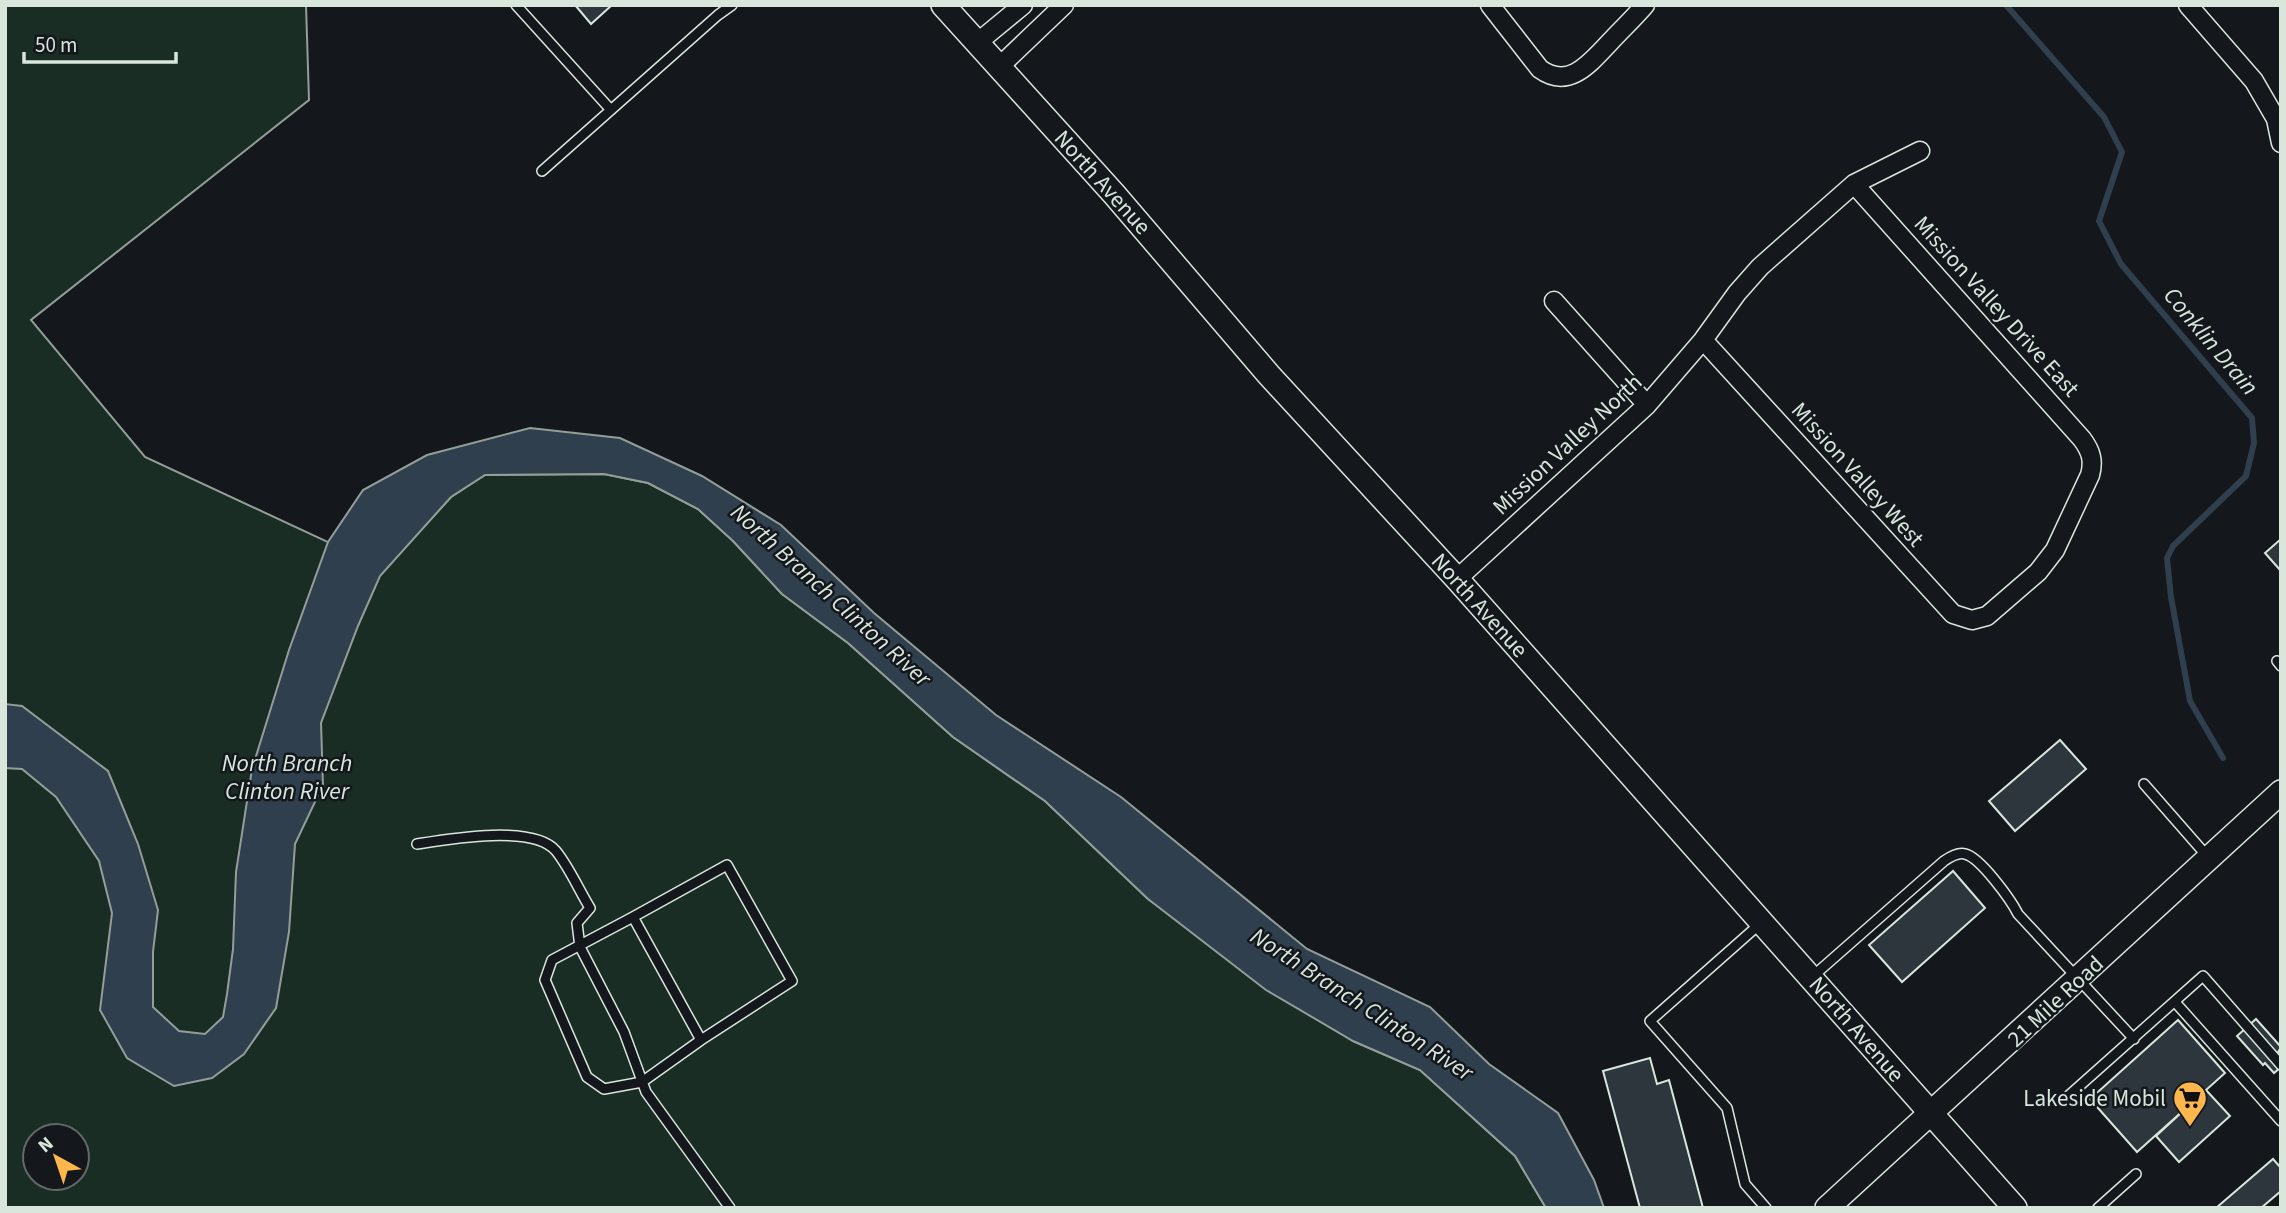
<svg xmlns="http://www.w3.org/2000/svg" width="2286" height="1213" font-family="'Source Sans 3',sans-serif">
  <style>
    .green { fill: #1a2d24; stroke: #939e99; stroke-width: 2; fill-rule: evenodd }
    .water { fill: #2f3f4d; stroke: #939e99; stroke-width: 2 }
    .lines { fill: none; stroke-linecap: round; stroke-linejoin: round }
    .stream { stroke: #2f3f4d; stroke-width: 6 }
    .building { fill: #2c363c; stroke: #d8e6dc; stroke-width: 2 }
    .service-casing { stroke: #d8e6dc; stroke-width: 12 }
    .minor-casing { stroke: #d8e6dc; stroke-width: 21 }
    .tertiary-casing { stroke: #d8e6dc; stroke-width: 26 }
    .service { stroke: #14181c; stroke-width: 9 }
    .minor { stroke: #14181c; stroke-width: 18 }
    .tertiary { stroke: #14181c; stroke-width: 23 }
    .labels { text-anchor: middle; stroke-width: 5; stroke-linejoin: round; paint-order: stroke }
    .street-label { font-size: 23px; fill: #d8e6dc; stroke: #14181c }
    .poi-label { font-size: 23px; fill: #d8e6dc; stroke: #14181c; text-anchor: end }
    .water-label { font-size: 24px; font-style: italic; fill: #d8e6dc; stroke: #14181c }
  </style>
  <rect width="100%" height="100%" fill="#14181c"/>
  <!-- green -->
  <path class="green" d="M5,5H306L309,100L31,320L145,457L328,542L379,576L451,497L485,475L604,474L648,483L698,509L733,541L782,594L848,643L953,737L1045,801L1148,899L1353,1041L1420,1070L1515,1156L1546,1208H5ZM35,1136H77V1178H35Z"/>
  <!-- water -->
  <path class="water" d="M530,428L620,438L702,476L781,525L874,613L996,715L1121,797L1307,949L1430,1007L1489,1064L1558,1113L1594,1180L1604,1208H1546L1515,1156L1420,1070L1353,1041L1266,990L1148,899L1045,801L953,737L848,643L782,594L733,541L698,509L648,483L604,474L485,475L451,497L380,576L358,626L321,723L323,785L295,844L289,932L276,1008L244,1054L212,1078L174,1086L127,1058L100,1010L112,913L99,861L56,797L22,769L5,768V704L22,706L108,771L138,844L158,910L153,952V1007L179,1031L205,1034L223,1017L227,994L233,949L236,872L252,769L289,650L328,542L363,490L427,455Z"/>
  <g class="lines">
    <!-- stream -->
    <path class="stream" d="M2006,5L2104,117L2122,152L2099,221L2121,264L2252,418L2254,443L2246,476L2173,546L2167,558L2171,597L2190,701L2223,758"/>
  </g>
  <!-- building -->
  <path class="building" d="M575,5H612L591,24Z
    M2281,539V571L2265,553Z
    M2060,740L2086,769L2015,831L1989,801Z
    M1953,871L1985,908L1902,982L1869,945Z
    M2256,1019L2281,1047L2277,1054L2281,1058V1067L2274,1073L2265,1063L2263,1065L2237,1036Z
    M2178,1020L2225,1073L2137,1152L2090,1099Z
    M1650,1058L1657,1084L1669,1080L1703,1208H1640L1603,1071Z
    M2206,1090L2230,1116L2179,1162L2156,1136Z
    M2273,1159L2281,1168V1191L2261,1208H2216Z"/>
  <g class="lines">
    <!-- service casing -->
    <g class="service-casing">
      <path id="service" d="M516,5L611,110
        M542,171L718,15L732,5
        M2277,661L2281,666
        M2144,784L2207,856
        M417,844C448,839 534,824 556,851C569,867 579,890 590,908L577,923L580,947L624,1032L646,1092L730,1208
        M633,917L701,1040L642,1082L604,1089L587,1077L545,980L552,960Z
        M633,917L727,865L792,981L701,1040
        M1762,922L1650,1021L1727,1108L1745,1184L1766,1208
        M1812,977L1944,861C1950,857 1958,852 1965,854C1980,857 2011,900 2018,914L2134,1039
        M2175,1002L2281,1121
        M2066,1098L2203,976L2281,1065
        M2098,1208L2136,1174"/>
    </g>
    <!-- minor casing -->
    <g class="minor-casing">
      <path id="minor" d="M1490,5L1540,69C1569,90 1590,63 1610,42C1621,30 1634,18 1645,5
        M2188,5L2254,81L2276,119L2281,143
        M977,43L1023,5
        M999,67L1064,5
        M1554,301L1647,405
        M1703,340L1953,614L1972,620L1987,616L2038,572L2055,550L2090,475C2094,461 2091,451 2082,439L1854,184
        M1457,579L1647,405L1703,340L1737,293L1760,267L1854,184L1920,151"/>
    </g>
    <!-- tertiary casing -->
    <g class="tertiary-casing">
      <path id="tertiary" d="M943,5L1114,194L1269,375L1457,579L2015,1208
        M1827,1208L2281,792"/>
    </g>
    <!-- service -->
    <use href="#service" class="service"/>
    <!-- minor -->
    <use href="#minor" class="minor"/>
    <!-- tertiary -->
    <use href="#tertiary" class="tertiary"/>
  </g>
  <!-- icons -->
  <defs>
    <g id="supermarket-pin" transform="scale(1.75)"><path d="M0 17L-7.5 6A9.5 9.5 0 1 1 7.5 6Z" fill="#ffb74d" stroke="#14181c"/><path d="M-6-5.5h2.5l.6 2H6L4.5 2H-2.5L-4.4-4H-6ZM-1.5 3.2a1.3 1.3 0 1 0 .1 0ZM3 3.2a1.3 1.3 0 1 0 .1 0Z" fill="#111"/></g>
  </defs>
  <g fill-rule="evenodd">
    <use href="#supermarket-pin" x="2190" y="1098"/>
  </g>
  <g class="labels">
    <!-- street labels -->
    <g class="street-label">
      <text transform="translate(1103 182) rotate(48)" y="8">North Avenue</text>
      <text transform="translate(1997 306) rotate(48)" y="8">Mission Valley Drive East</text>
      <text transform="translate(1567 444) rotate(-43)" y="8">Mission Valley North</text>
      <text transform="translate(1858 474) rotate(48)" y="8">Mission Valley West</text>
      <text transform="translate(1480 605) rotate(48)" y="8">North Avenue</text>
      <text transform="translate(2055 1001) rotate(-43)" y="8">21 Mile Road</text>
      <text transform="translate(1857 1029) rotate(49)" y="8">North Avenue</text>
    </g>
    <!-- poi labels -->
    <g class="poi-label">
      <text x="2166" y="1106">Lakeside Mobil</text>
    </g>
    <!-- water labels -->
    <g class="water-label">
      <text transform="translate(2211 341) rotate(50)" y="8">Conklin Drain</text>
      <text transform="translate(831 595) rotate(42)" y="8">North Branch Clinton River</text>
      <text x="287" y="771">North Branch<tspan x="287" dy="28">Clinton River</tspan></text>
      <text transform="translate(1362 1004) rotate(33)" y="8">North Branch Clinton River</text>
    </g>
  </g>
  <!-- border -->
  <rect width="2286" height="1213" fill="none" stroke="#d8e6dc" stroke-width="14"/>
  <!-- north arrow -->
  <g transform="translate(56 1157) rotate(320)"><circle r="33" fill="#14181c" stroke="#626a69" stroke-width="2"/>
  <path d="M0-5L12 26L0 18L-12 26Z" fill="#ffb74d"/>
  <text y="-10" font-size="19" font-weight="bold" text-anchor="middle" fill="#d8e6dc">N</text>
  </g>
  <!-- scale -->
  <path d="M24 52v10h152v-10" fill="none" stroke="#d8e6dc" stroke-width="3.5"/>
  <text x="35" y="52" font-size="21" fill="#d8e6dc" stroke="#14181c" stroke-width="5" paint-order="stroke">50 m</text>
</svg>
